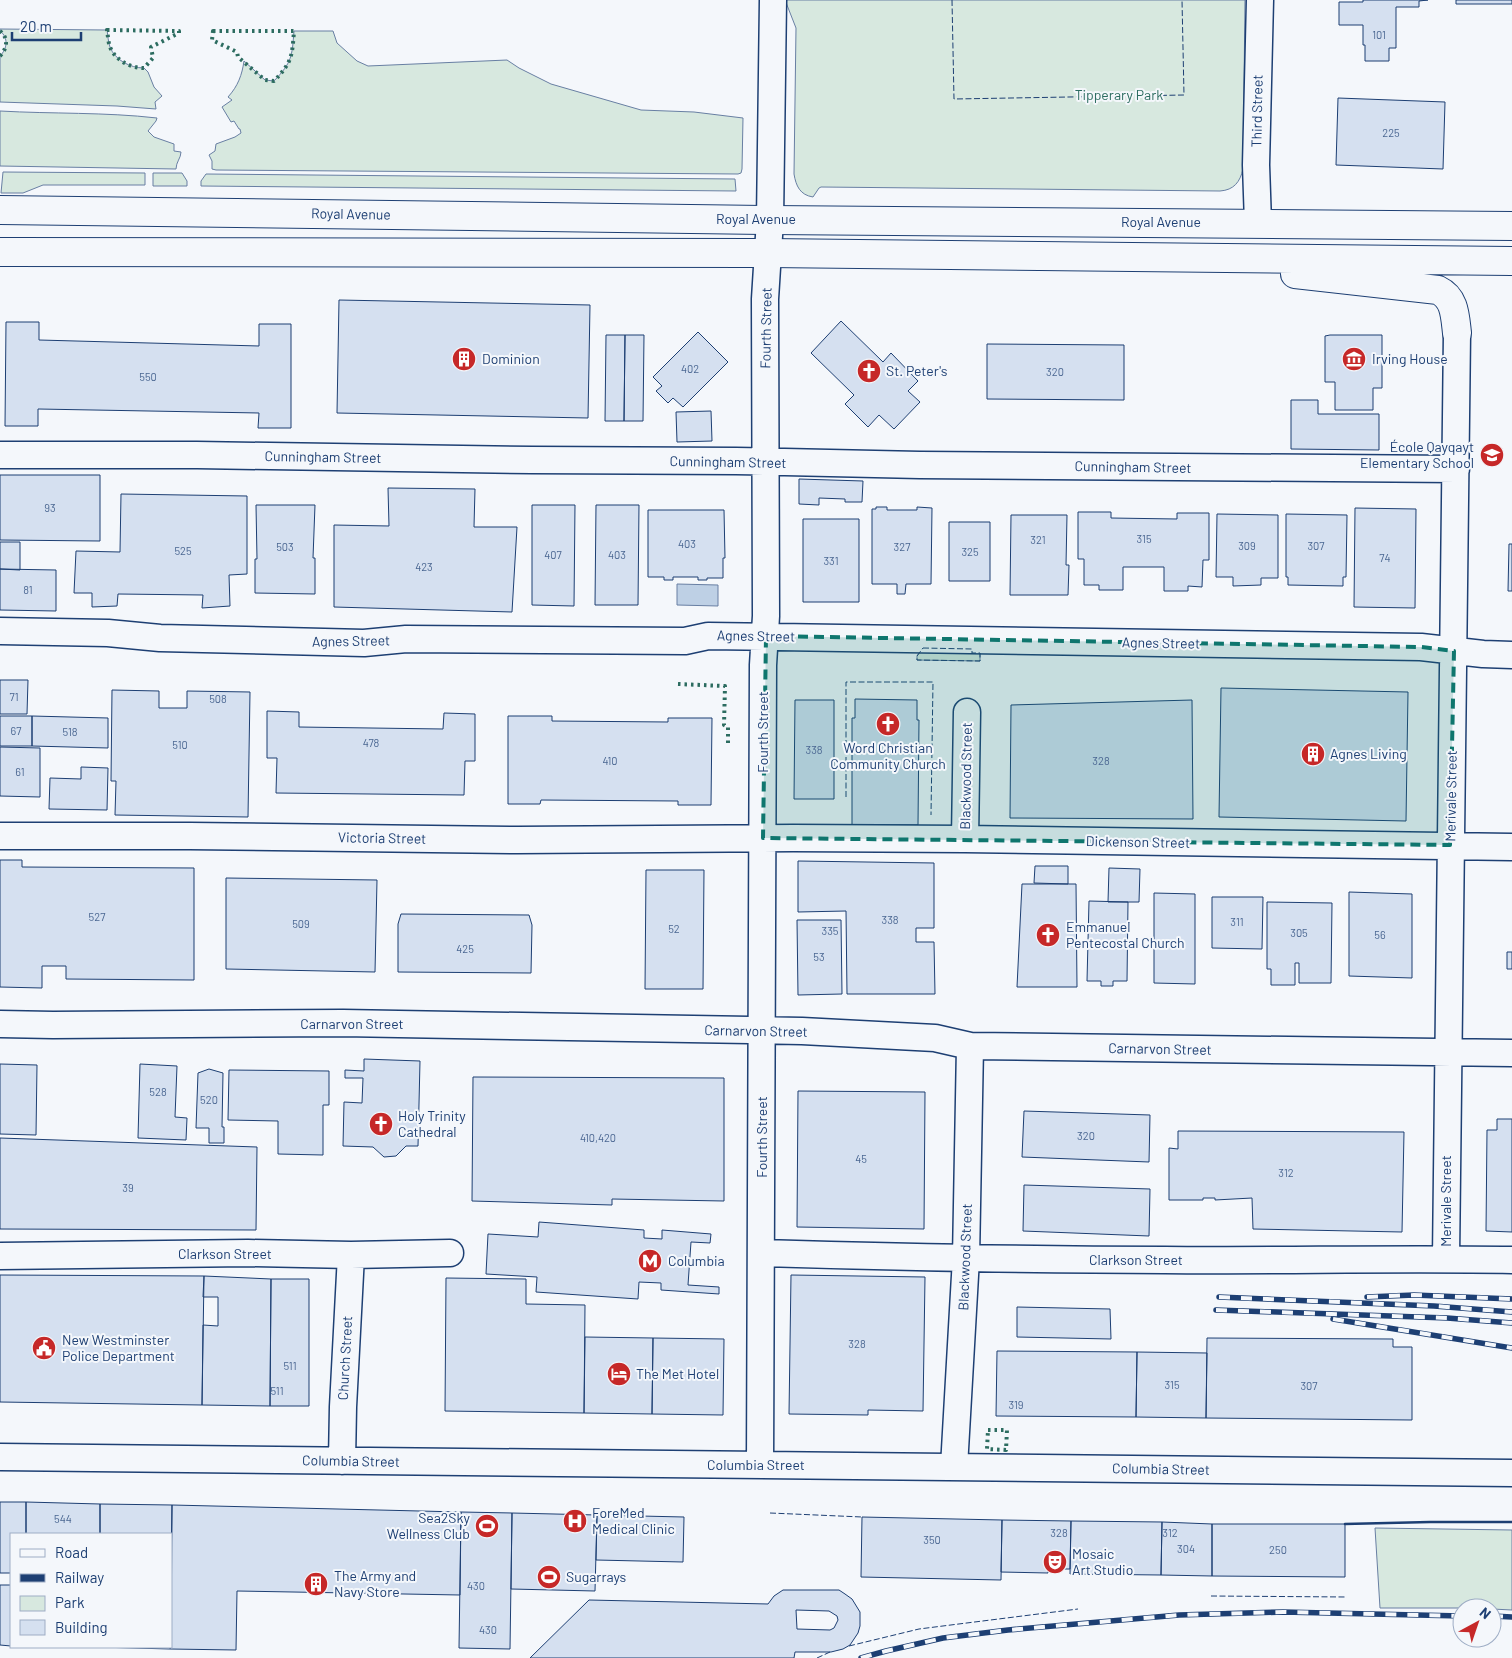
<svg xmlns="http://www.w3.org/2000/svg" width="1512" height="1658" font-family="Barlow,sans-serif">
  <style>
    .green { fill: #d7e8df; stroke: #687fa3 }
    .water { fill: #bed0e5; stroke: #687fa3 }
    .building { fill: #d5e0f0; stroke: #1d3f73; fill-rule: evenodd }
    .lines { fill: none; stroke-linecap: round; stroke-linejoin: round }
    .minor-casing { stroke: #1d3f73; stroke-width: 29 }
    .major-casing { stroke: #1d3f73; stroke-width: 30 }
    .minor { stroke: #f4f7fb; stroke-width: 26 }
    .major { stroke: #f4f7fb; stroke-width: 28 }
    .rail-casing { stroke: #1d3f73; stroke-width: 5.5 }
    .rail { stroke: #f4f7fb; stroke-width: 4; stroke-dasharray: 11; stroke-linecap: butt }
    .hedge { stroke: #2c6c60; stroke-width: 4; stroke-dasharray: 2.5 4; stroke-linecap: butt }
    .fence { stroke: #1d3f73; stroke-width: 1; stroke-dasharray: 6 2.5; stroke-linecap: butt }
    .wall { stroke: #1d3f73; stroke-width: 2.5 }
    .marked { fill: #0f766e; fill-opacity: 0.2; stroke: #0f766e; stroke-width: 4; stroke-dasharray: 10 6; stroke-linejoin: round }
    .labels { text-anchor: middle; stroke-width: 4; stroke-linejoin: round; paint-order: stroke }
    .number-label { font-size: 11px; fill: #4b6792 }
    .park-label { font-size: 14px; fill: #2c6c60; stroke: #f4f7fb }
    .street-label { font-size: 14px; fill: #1d3f73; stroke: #f4f7fb }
    .poi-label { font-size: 14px; fill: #1d3f73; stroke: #f4f7fb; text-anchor: start }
  </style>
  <rect width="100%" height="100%" fill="#f4f7fb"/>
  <!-- green -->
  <path class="green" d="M785,0H1245L1243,169C1240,182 1234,190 1220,191L821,187L819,188L813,197C800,195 796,186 794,174L796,28Z
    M0,29L107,30C108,35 108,42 110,47C115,60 130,68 144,68L148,72L154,87L162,96L155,102L156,109L117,106L0,102V56C7,49 9,38 0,31Z
    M294,31H333L337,43L357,61L368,66L507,60L519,68L551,84L641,110L694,112L743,118L742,169L741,173L738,174L216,170L212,169V161L209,155L215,151L216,144L235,137L241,133L240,129H239L234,121L231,122L222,107L232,100L228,97C238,86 242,75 244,61L265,80L274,81C292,62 292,57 294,31Z
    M0,111C52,114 105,112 157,118L156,121L148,131L154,137L174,144V151L181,152C181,158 176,162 176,169L0,166Z
    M3,172L145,173V185H43L23,193H1Z
    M153,173H182L187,181V186H153Z
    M206,174L735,179L736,191L201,186V181Z
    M923,648L980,653V661L917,660V656Z
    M1375,1528L1512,1530V1610L1492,1609V1608H1380Z"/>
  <!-- water -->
  <path class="water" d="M677,584L718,585V606L677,605Z"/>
  <!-- building -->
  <path class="building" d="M1363,0H1428L1419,1V7H1396V48H1389V61H1365V45H1363V25H1339V2H1363Z
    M1456,0H1512V4H1456Z
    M1338,98L1445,102L1443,169L1336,165Z
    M339,300L590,305L588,418L337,413Z
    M841,321L883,362L891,353L918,381L908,391L920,402L894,429L879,415L868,427L845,404L854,395L811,353Z
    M6,322H39V340L259,346V324H291V428H258L259,413L38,409V426H5Z
    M698,332L728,362L683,407L673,398L668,403L656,391L662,386L653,377Z
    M606,335H625L624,421H605Z
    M625,335H644L643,421H624Z
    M1330,335H1382V388H1373V410H1335V382H1325V336Z
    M987,344L1124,345V400L987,399Z
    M1291,400H1318V414H1379V450L1291,449Z
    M711,411L712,441L677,442L676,412Z
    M0,475H100V541L0,540Z
    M799,479L863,481L862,502H845V499L819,498V505L799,504Z
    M388,488L475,489L474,527H517L512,612L334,607V525L389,526Z
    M121,494L247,496V574L229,575L230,606L202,608L203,595L118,594L117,606L92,607V593H74L76,551L120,552Z
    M256,505H315L313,558H315V594L255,593V559H257Z
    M532,505H575L574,606L532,605Z
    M596,505H639L638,605H595Z
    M876,507H887V510H917V507L932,508L931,584H906L905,594H897V584H872V509H876Z
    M1355,508L1416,509L1415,608L1354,607Z
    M648,510H724L725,558H723V578H707V580H698V577H673V580H664V577H648Z
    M1078,512H1111V518L1177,519V513H1209V560H1203L1202,587L1188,586V591H1164V567H1123V590H1099V585H1084V559H1078Z
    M1217,514L1278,515V578H1261V585L1233,586V577H1216Z
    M1286,514L1347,515L1346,577H1343V586L1288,585V577H1286Z
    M1011,515H1067L1066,565H1069L1068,595H1010Z
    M803,519H859V602H803Z
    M949,522H990V581H949Z
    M0,542H20V570L0,569Z
    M1509,544H1512V591H1508Z
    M0,569L56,570V611L0,610Z
    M0,680H28L27,714H0Z
    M1221,688L1408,692L1406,821L1219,817Z
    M112,690L159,691V708H187V691L250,692L248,817L115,815L116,781H111Z
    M855,699L917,700V720H919L918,825H852V718H855Z
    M795,700H834V799H794Z
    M1192,700L1193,819L1010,818L1011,705Z
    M267,711L299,712V727L443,729L444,713L475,714V761H465L464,795L276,793L277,758H267Z
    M0,716H32V746H0Z
    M32,716L108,718V748L32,746Z
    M508,716H552V721L668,722V718H712L711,805H678V801L541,800L540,804H508Z
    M0,747L40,748V797L0,796Z
    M81,767L108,768L107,810L49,809L50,778L81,779Z
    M0,860H22V867L194,868V980L66,979V966H42V988L0,987Z
    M798,861L934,863V928H916V942H934L935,994H847L846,911L798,912Z
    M1035,866H1068V884L1034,883Z
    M1109,868L1140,869L1139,902H1108Z
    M646,870H704L703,989H645Z
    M226,878L377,880L375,972L226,969Z
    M1022,884H1076L1077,987H1017Z
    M1349,892L1412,894V978L1349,976Z
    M1154,893L1195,894V984L1154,983Z
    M1212,897H1263L1262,949L1212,948Z
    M1089,901L1128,902L1127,981H1113V986H1101V981H1087Z
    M1267,902L1332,903L1331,983H1299V963H1295V985H1271V969H1267Z
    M401,914L529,915L532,925L531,973L398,972V924Z
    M797,920H841L842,994L798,995Z
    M1507,952H1512V969H1507Z
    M364,1059L420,1061L418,1146H406L396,1156L384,1157L373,1147L343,1146L344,1102L362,1103L363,1078H345V1070L364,1071Z
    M0,1064L37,1065L36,1135L0,1134Z
    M140,1064L177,1066L175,1117L187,1118L186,1140L138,1138Z
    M209,1069L223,1073L222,1127H224V1143H209V1128H196L198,1073Z
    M229,1070L329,1071V1105H323V1155L278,1154V1121L228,1120Z
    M473,1077L724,1078V1201L612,1199V1205L472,1201Z
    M798,1091L925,1092L924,1229L797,1227Z
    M1024,1111L1150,1115L1149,1162L1022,1157Z
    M1497,1119H1512V1232L1486,1231L1487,1130H1497Z
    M1178,1131L1404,1132L1402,1232L1253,1229L1252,1198L1215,1200V1198H1203V1200H1169V1148L1178,1149Z
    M0,1138L257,1147L256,1230L0,1229Z
    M1024,1185L1150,1189L1149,1236L1023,1231Z
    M539,1222L644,1230V1238L662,1239V1230L711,1234L710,1243L691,1242L688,1285L719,1287V1294L661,1290V1283L639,1282L638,1299L536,1292L537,1277L486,1274L488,1234L538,1237Z
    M0,1275L204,1276L202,1405L0,1402Z
    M791,1275L925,1277L923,1411L868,1410V1415L789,1414Z
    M204,1276L271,1279L270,1406L202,1405L203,1325L218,1326V1297H203Z
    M446,1278L526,1279V1304L585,1305L584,1413L445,1411Z
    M271,1279H309V1406H270Z
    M1017,1307L1110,1309L1111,1339L1017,1337Z
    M585,1337L653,1338L652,1414L584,1413Z
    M653,1338L724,1339L723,1415L652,1414Z
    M1207,1338L1393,1339V1347H1412V1420L1206,1418Z
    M997,1351L1137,1352L1136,1417L996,1416Z
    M1137,1352L1207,1353L1206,1418L1136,1417Z
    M0,1502H26V1534H11V1573H0Z
    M26,1502L100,1504V1534H26Z
    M100,1504L172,1505L171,1577V1534H100Z
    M172,1505L461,1512L460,1595L237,1591L236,1650L170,1649L171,1647Z
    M461,1512L512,1513L510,1649L459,1648Z
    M512,1513L597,1515L595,1591L511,1589Z
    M597,1515L684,1517L683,1562L596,1560Z
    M862,1517L1002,1520L1001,1580L861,1577Z
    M1002,1520L1071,1521L1070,1569H1048V1573L1001,1572Z
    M1071,1521L1162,1522L1161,1575L1070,1574Z
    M1162,1522L1212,1524V1576L1161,1575Z
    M1212,1524H1345V1577L1212,1576Z
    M0,1585H11V1646L0,1645Z
    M783,1590H839L845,1594L852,1599L860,1612V1626L858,1633L850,1645L843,1649L831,1652H795L794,1658H530L589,1600L768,1604L774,1596ZM796,1610L829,1611L837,1616L838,1620L834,1628L830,1630L797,1629Z
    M98,1647H170V1649Z"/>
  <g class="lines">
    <!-- minor casing -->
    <g class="minor-casing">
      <path id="minor" d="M1258,223L1256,165L1260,0
        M0,455H197L532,460L736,461L920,465L1456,469
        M0,631L108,633L160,638L364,643L406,639L685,641L708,636L1421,647L1483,654L1512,655
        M0,836H190L518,840L793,838L965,839L1512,847
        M965,839L967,712
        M0,1024L53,1025L343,1023L802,1031L935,1038L970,1046L1512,1053
        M761,1253C895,1257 1030,1260 1165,1260C1281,1261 1396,1258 1512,1260
        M0,1256L248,1253L351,1255L450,1253
        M1446,1258L1457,333
        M0,1457L1512,1473
        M342,1461L343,1407L351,1255
        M760,1465L763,665L766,616L765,299L770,220L773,0
        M954,1467L966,1258L970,1046"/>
    </g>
    <!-- major casing -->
    <g class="major-casing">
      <path id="major" d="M0,210L770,220L1512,226
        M0,252L768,253L1512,261
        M1295,274L1438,290C1455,298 1455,316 1457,333"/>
    </g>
    <!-- minor -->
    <use href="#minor" class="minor"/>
    <!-- major -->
    <use href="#major" class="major"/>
    <!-- rail casing -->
    <g class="rail-casing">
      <path id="rail" d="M1219,1297L1434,1306L1512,1312
        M1367,1297L1414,1295L1512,1299
        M1216,1310L1447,1318L1512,1323
        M1333,1319L1512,1348
        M1492,1616L1512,1617
        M861,1658L886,1651L943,1638L1008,1630L1179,1615L1283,1612L1462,1616"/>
    </g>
    <!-- rail -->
    <use href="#rail" class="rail"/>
    <!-- hedge -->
    <path class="hedge" d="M107,30L179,31V33L151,47L153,58L144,68C130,68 115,60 110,47C108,42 108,35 107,30Z
      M0,31C9,38 7,49 0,56
      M213,31H294C292,57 292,62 274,81L265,80L238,57L237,52L212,40Z
      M678,684L725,686L724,725L728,727V743
      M988,1430H1007L1006,1450L987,1449Z"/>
    <!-- fence -->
    <path class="fence" d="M952,0L954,99L1184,95L1182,0
      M923,648L972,649V653H980V661L917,660V656Z
      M846,797V682H933L931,815
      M770,1513L862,1517
      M1211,1596L1347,1597
      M849,1646L919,1629L1078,1609
      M817,1658L830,1652"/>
    <!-- wall -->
    <path class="wall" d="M1345,1524L1430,1522H1512"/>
  </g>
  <!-- marked area -->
  <path class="marked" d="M766,636L1421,647L1454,651L1450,845L763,838Z"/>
  <!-- icons -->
  <defs>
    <g id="building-disc" transform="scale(1.25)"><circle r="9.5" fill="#c62828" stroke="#f4f7fb"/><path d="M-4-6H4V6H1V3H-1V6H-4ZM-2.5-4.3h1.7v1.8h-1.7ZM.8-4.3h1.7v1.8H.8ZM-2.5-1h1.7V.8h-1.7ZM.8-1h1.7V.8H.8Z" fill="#fff"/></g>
    <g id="museum-disc" transform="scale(1.25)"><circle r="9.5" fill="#c62828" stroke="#f4f7fb"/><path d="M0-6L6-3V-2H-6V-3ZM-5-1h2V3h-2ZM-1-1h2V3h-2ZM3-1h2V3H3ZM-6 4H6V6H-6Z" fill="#fff"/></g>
    <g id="church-disc" transform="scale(1.25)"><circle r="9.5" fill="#c62828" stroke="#f4f7fb"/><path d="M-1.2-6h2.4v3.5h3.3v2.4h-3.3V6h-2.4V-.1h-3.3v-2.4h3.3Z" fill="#fff"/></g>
    <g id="school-disc" transform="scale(1.25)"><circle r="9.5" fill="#c62828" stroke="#f4f7fb"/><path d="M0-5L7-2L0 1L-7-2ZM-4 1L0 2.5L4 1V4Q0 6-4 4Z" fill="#fff"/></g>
    <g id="metro-disc" transform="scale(1.25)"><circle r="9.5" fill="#c62828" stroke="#f4f7fb"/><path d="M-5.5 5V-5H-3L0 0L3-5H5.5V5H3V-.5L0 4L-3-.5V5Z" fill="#fff"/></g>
    <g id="civic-disc" transform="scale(1.25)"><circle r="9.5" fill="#c62828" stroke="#f4f7fb"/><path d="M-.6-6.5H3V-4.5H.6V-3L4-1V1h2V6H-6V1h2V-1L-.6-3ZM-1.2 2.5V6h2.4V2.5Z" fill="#fff"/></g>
    <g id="hotel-disc" transform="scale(1.25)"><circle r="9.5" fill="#c62828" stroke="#f4f7fb"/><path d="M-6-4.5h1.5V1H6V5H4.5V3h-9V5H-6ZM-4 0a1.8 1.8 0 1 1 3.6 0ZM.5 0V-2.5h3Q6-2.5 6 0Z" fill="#fff"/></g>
    <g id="hospital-disc" transform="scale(1.25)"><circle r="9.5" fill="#c62828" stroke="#f4f7fb"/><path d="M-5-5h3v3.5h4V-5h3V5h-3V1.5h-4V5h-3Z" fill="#fff"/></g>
    <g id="stadium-disc" transform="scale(1.25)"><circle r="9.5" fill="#c62828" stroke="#f4f7fb"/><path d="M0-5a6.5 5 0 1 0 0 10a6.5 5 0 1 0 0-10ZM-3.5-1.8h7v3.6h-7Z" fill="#fff"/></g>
    <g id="theatre-disc" transform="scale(1.25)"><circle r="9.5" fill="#c62828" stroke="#f4f7fb"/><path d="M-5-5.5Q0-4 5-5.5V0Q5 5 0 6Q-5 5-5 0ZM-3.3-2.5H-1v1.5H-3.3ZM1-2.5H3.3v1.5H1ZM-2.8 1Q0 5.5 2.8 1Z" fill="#fff"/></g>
  </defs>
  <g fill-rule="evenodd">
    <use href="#building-disc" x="464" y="359"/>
    <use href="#museum-disc" x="1354" y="359"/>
    <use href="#church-disc" x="869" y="371"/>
    <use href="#school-disc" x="1492" y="455"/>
    <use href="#church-disc" x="888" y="724"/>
    <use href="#building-disc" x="1313" y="754"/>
    <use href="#church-disc" x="1048" y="935"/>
    <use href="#church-disc" x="381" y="1124"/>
    <use href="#metro-disc" x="650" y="1261"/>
    <use href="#civic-disc" x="44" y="1348"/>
    <use href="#hotel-disc" x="619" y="1374"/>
    <use href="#hospital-disc" x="575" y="1521"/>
    <use href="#stadium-disc" x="487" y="1526"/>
    <use href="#theatre-disc" x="1055" y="1562"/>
    <use href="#stadium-disc" x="549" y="1577"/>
    <use href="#building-disc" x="316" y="1584"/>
  </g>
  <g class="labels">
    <!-- number labels -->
    <g class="number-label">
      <text x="1379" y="39">101</text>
      <text x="1391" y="137">225</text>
      <text x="690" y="373">402</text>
      <text x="1055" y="376">320</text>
      <text x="148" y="381">550</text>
      <text x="50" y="512">93</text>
      <text x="1144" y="543">315</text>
      <text x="1038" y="544">321</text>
      <text x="687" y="548">403</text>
      <text x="1247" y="550">309</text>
      <text x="1316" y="550">307</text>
      <text x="285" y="551">503</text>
      <text x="902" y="551">327</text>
      <text x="183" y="555">525</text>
      <text x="970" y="556">325</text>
      <text x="553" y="559">407</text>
      <text x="617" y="559">403</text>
      <text x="1385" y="562">74</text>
      <text x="831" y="565">331</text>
      <text x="424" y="571">423</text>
      <text x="28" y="594">81</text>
      <text x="14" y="701">71</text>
      <text x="218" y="703">508</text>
      <text x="16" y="735">67</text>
      <text x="70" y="736">518</text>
      <text x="371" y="747">478</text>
      <text x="180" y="749">510</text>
      <text x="814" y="754">338</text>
      <text x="610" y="765">410</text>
      <text x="1101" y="765">328</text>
      <text x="20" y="776">61</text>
      <text x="97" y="921">527</text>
      <text x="890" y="924">338</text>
      <text x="1237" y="926">311</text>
      <text x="301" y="928">509</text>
      <text x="674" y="933">52</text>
      <text x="830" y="935">335</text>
      <text x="1299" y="937">305</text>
      <text x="1380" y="939">56</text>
      <text x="465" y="953">425</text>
      <text x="819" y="961">53</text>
      <text x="158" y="1096">528</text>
      <text x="209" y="1104">520</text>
      <text x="1086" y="1140">320</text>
      <text x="598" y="1142">410,420</text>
      <text x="861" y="1163">45</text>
      <text x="1286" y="1177">312</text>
      <text x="128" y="1192">39</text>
      <text x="857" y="1348">328</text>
      <text x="290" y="1370">511</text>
      <text x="1172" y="1389">315</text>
      <text x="1309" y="1390">307</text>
      <text x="277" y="1395">511</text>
      <text x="1016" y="1409">319</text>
      <text x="63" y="1523">544</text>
      <text x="1059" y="1537">328</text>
      <text x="1170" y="1537">312</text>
      <text x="932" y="1544">350</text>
      <text x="1186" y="1553">304</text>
      <text x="1278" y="1554">250</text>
      <text x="476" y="1590">430</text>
      <text x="488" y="1634">430</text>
    </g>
    <!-- park labels -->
    <g class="park-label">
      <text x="1119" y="100">Tipperary Park</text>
    </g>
    <!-- street labels -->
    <g class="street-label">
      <text transform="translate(1257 111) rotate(-89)" y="5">Third Street</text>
      <text transform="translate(351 214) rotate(1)" y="5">Royal Avenue</text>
      <text x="756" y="224">Royal Avenue</text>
      <text x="1161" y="227">Royal Avenue</text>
      <text transform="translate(766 328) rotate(-89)" y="5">Fourth Street</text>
      <text transform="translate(323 457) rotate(1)" y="5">Cunningham Street</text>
      <text transform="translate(728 462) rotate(1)" y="5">Cunningham Street</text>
      <text transform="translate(1133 467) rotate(1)" y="5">Cunningham Street</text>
      <text transform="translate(756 636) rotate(1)" y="5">Agnes Street</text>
      <text transform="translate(351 641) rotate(-1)" y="5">Agnes Street</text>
      <text transform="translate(1161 643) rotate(1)" y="5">Agnes Street</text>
      <text transform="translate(763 732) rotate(-90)" y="5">Fourth Street</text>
      <text transform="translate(966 776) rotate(-89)" y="5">Blackwood Street</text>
      <text transform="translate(1451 796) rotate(-89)" y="5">Merivale Street</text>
      <text transform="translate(382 838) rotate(1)" y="5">Victoria Street</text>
      <text transform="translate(1138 842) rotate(1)" y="5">Dickenson Street</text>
      <text x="352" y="1029">Carnarvon Street</text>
      <text transform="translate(756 1031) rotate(1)" y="5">Carnarvon Street</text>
      <text transform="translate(1160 1049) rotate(1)" y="5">Carnarvon Street</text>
      <text transform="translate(762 1137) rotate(-90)" y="5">Fourth Street</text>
      <text transform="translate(1446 1201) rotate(-90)" y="5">Merivale Street</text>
      <text x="225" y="1259">Clarkson Street</text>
      <text transform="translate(965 1257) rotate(-88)" y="5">Blackwood Street</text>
      <text x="1136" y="1265">Clarkson Street</text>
      <text transform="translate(345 1358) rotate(-87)" y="5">Church Street</text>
      <text transform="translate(351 1461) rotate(1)" y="5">Columbia Street</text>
      <text x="756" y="1470">Columbia Street</text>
      <text transform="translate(1161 1469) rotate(1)" y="5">Columbia Street</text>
    </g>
    <!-- poi labels -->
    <g class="poi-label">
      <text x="482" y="364">Dominion</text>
      <text x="1372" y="364">Irving House</text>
      <text x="886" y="376">St. Peter's</text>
      <text x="1474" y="452" text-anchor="end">École Qayqayt<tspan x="1474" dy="16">Elementary School</tspan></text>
      <text x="888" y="753" text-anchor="middle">Word Christian<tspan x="888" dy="16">Community Church</tspan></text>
      <text x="1330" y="759">Agnes Living</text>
      <text x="1066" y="932">Emmanuel<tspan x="1066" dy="16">Pentecostal Church</tspan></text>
      <text x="398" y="1121">Holy Trinity<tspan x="398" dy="16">Cathedral</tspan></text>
      <text x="668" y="1266">Columbia</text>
      <text x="62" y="1345">New Westminster<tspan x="62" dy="16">Police Department</tspan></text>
      <text x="636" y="1379">The Met Hotel</text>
      <text x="592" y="1518">ForeMed<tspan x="592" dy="16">Medical Clinic</tspan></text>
      <text x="470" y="1523" text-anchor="end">Sea2Sky<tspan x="470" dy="16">Wellness Club</tspan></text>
      <text x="1072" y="1559">Mosaic<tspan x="1072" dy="16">Art Studio</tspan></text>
      <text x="334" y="1581">The Army and<tspan x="334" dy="16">Navy Store</tspan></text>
      <text x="566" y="1582">Sugarrays</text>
    </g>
  </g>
  <!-- legend -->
  <rect x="10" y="1533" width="162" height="115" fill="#f4f7fb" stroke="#9eadc5"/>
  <rect x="20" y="1549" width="25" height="8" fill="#f4f7fb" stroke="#9eadc5"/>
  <text x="55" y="1558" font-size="15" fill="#1d3f73">Road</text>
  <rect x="20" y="1574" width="25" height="8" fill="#1d3f73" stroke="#9eadc5"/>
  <text x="55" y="1583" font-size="15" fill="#1d3f73">Railway</text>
  <rect x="20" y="1596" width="25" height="15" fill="#d7e8df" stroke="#9eadc5"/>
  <text x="55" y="1608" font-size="15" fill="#1d3f73">Park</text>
  <rect x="20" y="1620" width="25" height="15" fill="#d5e0f0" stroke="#9eadc5"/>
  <text x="55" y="1633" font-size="15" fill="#1d3f73">Building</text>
  <!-- north arrow -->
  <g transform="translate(1477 1623) rotate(40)"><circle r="24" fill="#f4f7fb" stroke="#9eadc5"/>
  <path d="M0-4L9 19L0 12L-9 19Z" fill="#c62828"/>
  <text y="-8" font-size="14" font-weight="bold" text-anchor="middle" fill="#1d3f73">N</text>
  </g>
  <!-- scale -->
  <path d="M12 32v8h69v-8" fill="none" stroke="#1d3f73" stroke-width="2.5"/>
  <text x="20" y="32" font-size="15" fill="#1d3f73" stroke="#f4f7fb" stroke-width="4" paint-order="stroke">20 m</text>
</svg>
